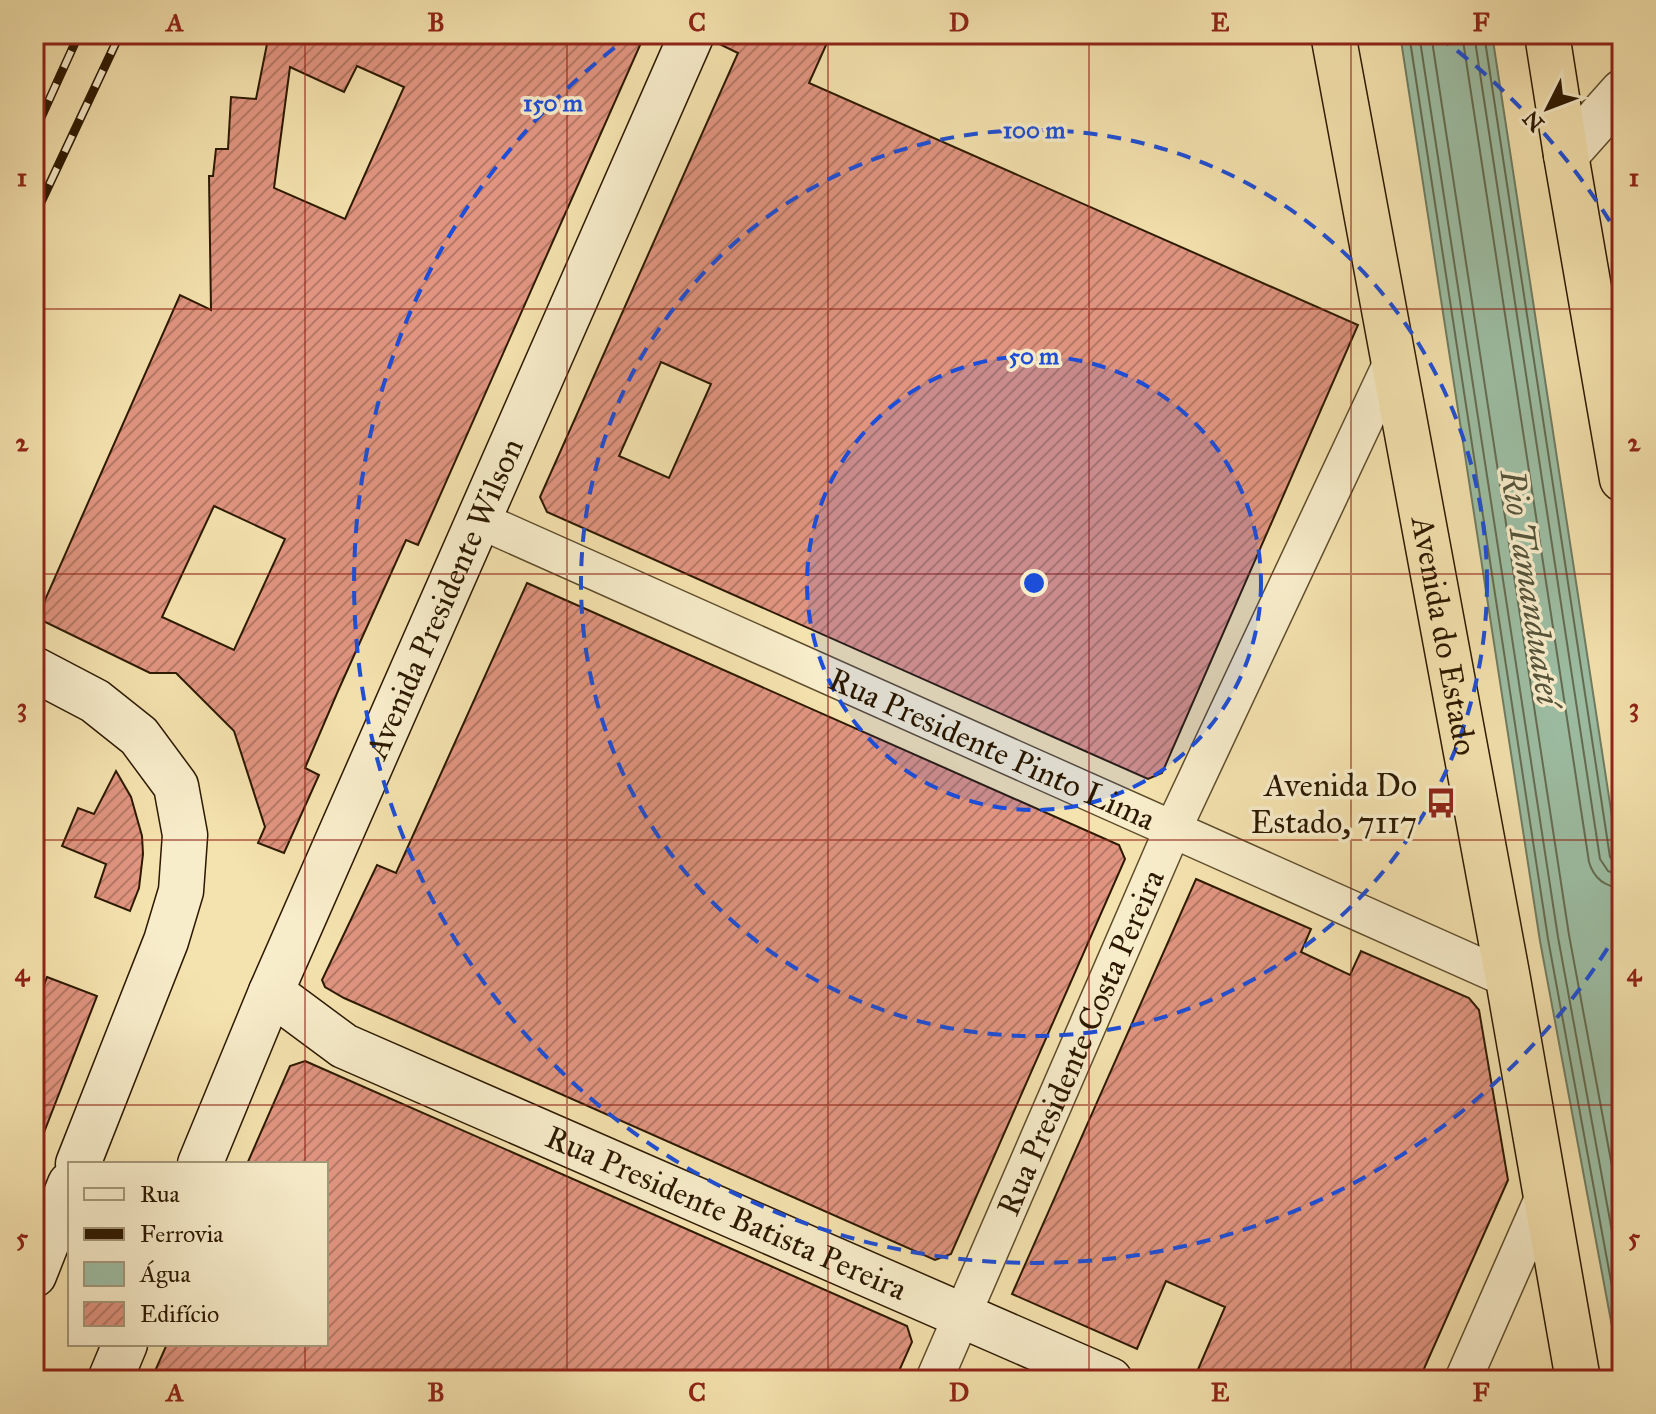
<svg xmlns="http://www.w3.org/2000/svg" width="1656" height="1414" font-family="'IM FELL Great Primer',serif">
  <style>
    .water { fill: #9dbfa5; stroke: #707d63; stroke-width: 2 }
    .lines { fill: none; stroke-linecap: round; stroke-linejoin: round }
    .shore { stroke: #646c52; stroke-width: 2 }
    .building { fill: url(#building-hatch); stroke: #2c1900; stroke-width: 2; fill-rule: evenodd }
    .minor-casing { stroke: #5e4c2c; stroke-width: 39 }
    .tertiary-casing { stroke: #5e4c2c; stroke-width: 47 }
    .secondary-casing { stroke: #2c1900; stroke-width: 47 }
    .trunk-casing { stroke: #2c1900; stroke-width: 47 }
    .minor { stroke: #f8edcb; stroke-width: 36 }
    .tertiary { stroke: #f8edcb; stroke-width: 44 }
    .secondary { stroke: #f8edcb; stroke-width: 44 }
    .trunk { stroke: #f5e3af; stroke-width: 44 }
    .rail-casing { stroke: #2c1900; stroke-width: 9 }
    .rail { stroke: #f8edcb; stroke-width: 6; stroke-dasharray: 18; stroke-linecap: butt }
    .grid { fill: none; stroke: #8f2418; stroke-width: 2; stroke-opacity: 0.55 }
    .ring { fill: none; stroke: #1d4ed8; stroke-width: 4; stroke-dasharray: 14 10 }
    .labels { text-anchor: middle; stroke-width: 7; stroke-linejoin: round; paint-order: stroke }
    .street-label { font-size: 32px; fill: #2c1900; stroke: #f8edcb }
    .poi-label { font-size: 32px; fill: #2c1900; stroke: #f8edcb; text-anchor: end }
    .water-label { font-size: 34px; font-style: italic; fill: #54533a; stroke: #f8edcb }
    .centre { fill: #1d4ed8; stroke: #f8edcb; stroke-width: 4 }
    .ring-label { font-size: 24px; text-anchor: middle; font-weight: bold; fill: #1d4ed8; stroke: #f8edcb; stroke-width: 7; stroke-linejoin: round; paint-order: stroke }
    .neatline { fill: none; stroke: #8f2418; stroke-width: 3 }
    .grid-label { font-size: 26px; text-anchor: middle; font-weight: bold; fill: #8f2418 }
  </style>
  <defs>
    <pattern id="building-hatch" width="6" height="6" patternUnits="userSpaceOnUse" patternTransform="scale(2)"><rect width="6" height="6" fill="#e19581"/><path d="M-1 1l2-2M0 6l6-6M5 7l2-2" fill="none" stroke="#b77967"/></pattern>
  </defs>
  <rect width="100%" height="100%" fill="#f5e3af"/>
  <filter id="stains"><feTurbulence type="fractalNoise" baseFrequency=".0025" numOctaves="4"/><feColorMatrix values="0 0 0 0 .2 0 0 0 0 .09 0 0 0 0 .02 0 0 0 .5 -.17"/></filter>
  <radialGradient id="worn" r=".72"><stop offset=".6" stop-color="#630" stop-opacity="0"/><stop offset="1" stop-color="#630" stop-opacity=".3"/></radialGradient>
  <!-- water -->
  <path class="water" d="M1400,34H1492L1622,882V1380L1540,941Z"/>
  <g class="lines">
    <!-- shore -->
    <path class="shore" d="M1409,34L1548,939L1622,1341
      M1419,34L1558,937L1622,1286
      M1431,34L1569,935L1622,1220
      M1462,34L1589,862C1594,879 1605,887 1622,888
      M1474,34L1600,859L1608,871L1622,876
      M1484,34L1610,857L1615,864L1622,866"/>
  </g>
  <!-- building -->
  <path class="building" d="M269,34H645L418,545L406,540L338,691L305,768L319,775L284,853L258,843L265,827L234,731L176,673H150L37,618L180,295L211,310L209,176H213L216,149H228L231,97L256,99ZM357,66L404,87L345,219L274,188L290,67L344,92ZM214,506L285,539L234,650L162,617Z
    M717,34H831L809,83L1358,325L1162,773L1148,779L547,512L540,497L738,53L715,42ZM661,362L711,384L669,478L619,456Z
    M527,583L1119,845L1125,859L951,1254L935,1260L344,998L325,987L322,980L377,865L396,873Z
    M116,771L131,797L142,836L143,854L139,888L130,911L95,897L106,864L62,846L78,808L94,814Z
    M1196,879L1311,929L1301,952L1350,975L1361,951L1469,998L1479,1010L1508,1180L1419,1380H1208L1196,1374L1225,1307L1166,1281L1137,1349L1012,1294Z
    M47,977L97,996L36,1153L34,1012Z
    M305,1061L907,1326L912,1342L895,1380H151L167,1344H326V1164H247L290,1066Z"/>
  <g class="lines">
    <!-- minor casing -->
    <g class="minor-casing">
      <g id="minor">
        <path id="s1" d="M477,519L1508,979"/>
        <path id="s2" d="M934,1380L1172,831L1394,358"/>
        <path d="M1463,1380L1544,1196"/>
      </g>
    </g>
    <!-- tertiary casing -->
    <g class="tertiary-casing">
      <path id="tertiary" d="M1566,155L1622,92"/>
    </g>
    <!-- secondary casing -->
    <g class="secondary-casing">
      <g id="secondary">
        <path d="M34,669L95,701L139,736L176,786L185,835L181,891L166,941L78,1164"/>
        <path id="s3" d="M271,992L344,1046L1110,1380"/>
        <path id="s4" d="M200,1164L271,992L692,34"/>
        <path d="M34,1275L70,1184"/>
        <path d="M110,1380L125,1344"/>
      </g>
    </g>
    <!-- trunk casing -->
    <g class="trunk-casing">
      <g id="trunk">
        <path id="s5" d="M1333,34L1508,979L1578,1380"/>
        <path d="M1547,34L1566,155L1622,479"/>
      </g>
    </g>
    <!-- minor -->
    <use href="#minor" class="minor"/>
    <!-- tertiary -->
    <use href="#tertiary" class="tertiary"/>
    <!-- secondary -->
    <use href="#secondary" class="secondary"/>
    <!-- trunk -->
    <use href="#trunk" class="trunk"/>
    <!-- rail casing -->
    <g class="rail-casing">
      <path id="rail" d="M34,133L79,34
        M34,217L120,34"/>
    </g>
    <!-- rail -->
    <use href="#rail" class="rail"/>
  </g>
  <!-- grid -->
  <path class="grid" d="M305,34V1164M567,34V1380M828,34V1380M1089,34V1380M1351,34V1380M34,309H1622M34,574H1622M34,840H1622M34,1105H1622M305,1344V1380"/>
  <!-- distance rings -->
  <circle cx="1034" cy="583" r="227" fill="#1d4ed8" fill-opacity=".12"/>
  <g class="ring">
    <circle cx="1034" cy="583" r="227"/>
    <circle cx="1034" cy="583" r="453"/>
    <path d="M1620 928A680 680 0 1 1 630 36M1438 36A680 680 0 0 1 1620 238"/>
  </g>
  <!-- icons -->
  <defs>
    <g id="bus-bare" transform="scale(2.4)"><path d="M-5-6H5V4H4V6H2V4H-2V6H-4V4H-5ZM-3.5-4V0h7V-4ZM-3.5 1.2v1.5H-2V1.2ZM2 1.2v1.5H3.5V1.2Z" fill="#8f2418" stroke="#f8edcb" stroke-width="2.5" paint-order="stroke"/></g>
  </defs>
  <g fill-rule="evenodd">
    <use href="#bus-bare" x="1441" y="803"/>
  </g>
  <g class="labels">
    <!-- street labels -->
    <g class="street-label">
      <text dy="11" stroke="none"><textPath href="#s4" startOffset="616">Avenida Presidente Wilson</textPath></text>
      <text dy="11" stroke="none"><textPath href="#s5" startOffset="612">Avenida do Estado</textPath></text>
      <text dy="11" stroke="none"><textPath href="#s1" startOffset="564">Rua Presidente Pinto Lima</textPath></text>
      <text dy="11" stroke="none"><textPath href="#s2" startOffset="368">Rua Presidente Costa Pereira</textPath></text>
      <text dy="11" stroke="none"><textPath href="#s3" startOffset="508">Rua Presidente Batista Pereira</textPath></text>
    </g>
    <!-- poi labels -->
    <g class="poi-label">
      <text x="1417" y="796">Avenida Do<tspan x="1417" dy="37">Estado, 7117</tspan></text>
    </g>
    <!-- water labels -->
    <g class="water-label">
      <text transform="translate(1531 587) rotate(81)" y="12">Rio Tamanduateí</text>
    </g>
  </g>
  <circle cx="1034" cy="583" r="12" class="centre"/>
  <g class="ring-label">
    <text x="553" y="111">150 m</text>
    <text x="1034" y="138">100 m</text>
    <text x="1034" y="364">50 m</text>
  </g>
  <!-- margin -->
  <rect width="1656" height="1414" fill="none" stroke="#f5e3af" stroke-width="88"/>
  <!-- legend -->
  <rect x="68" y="1162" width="260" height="184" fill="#f8edcb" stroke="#a6987a" stroke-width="2"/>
  <rect x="84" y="1188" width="40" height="12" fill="#f8edcb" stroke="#a6987a" stroke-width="2"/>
  <text x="140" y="1202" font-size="24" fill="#2c1900">Rua</text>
  <rect x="84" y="1228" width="40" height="12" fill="#2c1900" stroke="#a6987a" stroke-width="2"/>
  <text x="140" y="1242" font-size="24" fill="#2c1900">Ferrovia</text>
  <rect x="84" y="1262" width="40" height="24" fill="#9dbfa5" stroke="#a6987a" stroke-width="2"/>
  <text x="140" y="1282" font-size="24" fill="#2c1900">Água</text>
  <rect x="84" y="1302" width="40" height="24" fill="url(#building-hatch)" stroke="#a6987a" stroke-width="2"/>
  <text x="140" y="1322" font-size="24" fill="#2c1900">Edifício</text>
  <!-- north arrow -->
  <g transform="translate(1548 108) rotate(228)" stroke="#f8edcb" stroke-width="6" paint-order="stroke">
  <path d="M0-6L14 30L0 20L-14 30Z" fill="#2c1900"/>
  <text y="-12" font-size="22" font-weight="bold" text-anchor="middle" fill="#2c1900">N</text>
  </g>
  <rect x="44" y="44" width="1568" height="1326" class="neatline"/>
  <g class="grid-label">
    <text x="175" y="31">A</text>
    <text x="436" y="31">B</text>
    <text x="697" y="31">C</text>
    <text x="959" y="31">D</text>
    <text x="1220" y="31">E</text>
    <text x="1481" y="31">F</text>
    <text x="22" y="186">1</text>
    <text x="1634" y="186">1</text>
    <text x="22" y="451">2</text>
    <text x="1634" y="451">2</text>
    <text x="22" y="716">3</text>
    <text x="1634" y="716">3</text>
    <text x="22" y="981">4</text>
    <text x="1634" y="981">4</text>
    <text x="22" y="1246">5</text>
    <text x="1634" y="1246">5</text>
    <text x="175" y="1401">A</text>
    <text x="436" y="1401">B</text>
    <text x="697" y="1401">C</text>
    <text x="959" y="1401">D</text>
    <text x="1220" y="1401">E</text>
    <text x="1481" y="1401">F</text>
  </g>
  <rect width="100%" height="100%" filter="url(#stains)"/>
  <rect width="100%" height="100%" fill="url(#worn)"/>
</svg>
